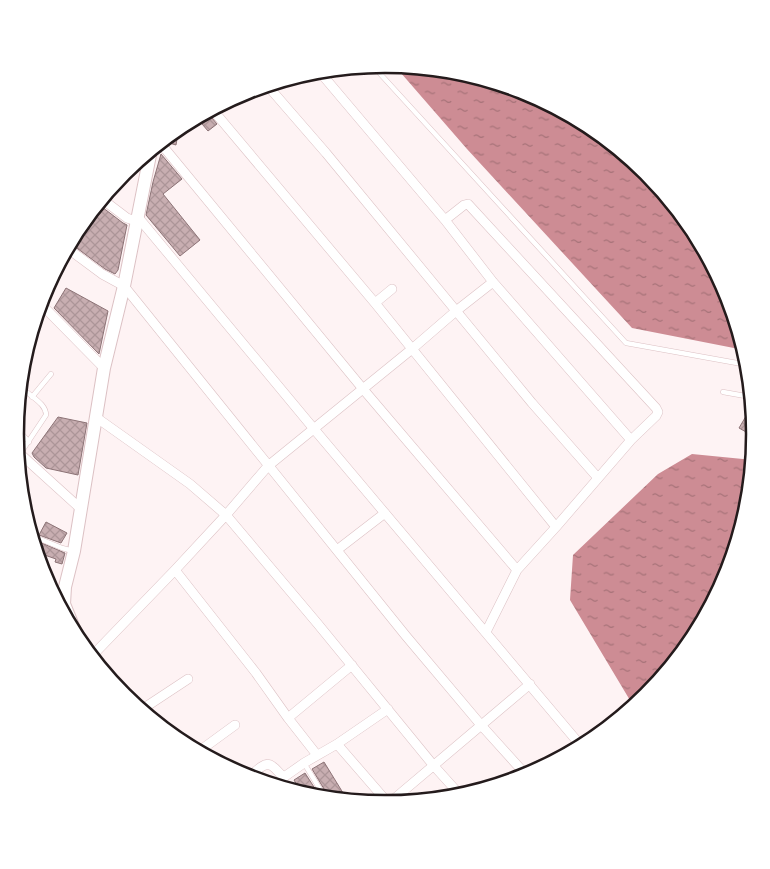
<svg xmlns="http://www.w3.org/2000/svg" width="770" height="869" font-family="'DejaVu Sans',sans-serif">
  <style>
    .water { fill: url(#water-ripples) }
    .building { fill: url(#building-cross-hatch); stroke: #8c7376 }
    .lines { fill: none; stroke-linecap: round; stroke-linejoin: round }
    .lane-casing { stroke: #dcc1c4; stroke-width: 5.5 }
    .street-casing { stroke: #dcc1c4; stroke-width: 10 }
    .secondary-casing { stroke: #dcc1c4; stroke-width: 14 }
    .lane { stroke: #fff; stroke-width: 4.5 }
    .street { stroke: #fff; stroke-width: 9 }
    .secondary { stroke: #fff; stroke-width: 12 }
    .rim { fill: none; stroke: #241b1c; stroke-width: 2.5 }
  </style>
  <defs>
    <pattern id="water-ripples" width="26" height="14" patternUnits="userSpaceOnUse" patternTransform="scale(1.25)"><rect width="26" height="14" fill="#cd8c94"/><path d="M2 4q2-2 4 0t4 0M15 11q2-2 4 0t4 0" fill="none" stroke="#a67278"/></pattern>
    <pattern id="building-cross-hatch" width="8" height="8" patternUnits="userSpaceOnUse" patternTransform="scale(1.25)"><rect width="8" height="8" fill="#c8aeb1"/><path d="M0 0l8 8M0 8l8-8" fill="none" stroke="#ac9598"/></pattern>
  </defs>
  <rect width="100%" height="100%" fill="#fef3f4"/>
  <!-- water -->
  <path class="water" d="M394,65L457,72L527,93L591,127L647,173L693,229L727,293L744,350L632,328L467,149Z
    M692,454L753,460L748,507L727,576L692,640L646,696L634,707L570,600L573,555L658,474Z"/>
  <!-- building -->
  <path class="building" d="M207,112L217,124L208,131L197,118Z
    M179,127L176,145L162,141L168,136Z
    M161,154L182,179L163,194L200,240L180,256L146,215L153,182Z
    M98,204L123,223L127,225L118,270L115,274L105,269L70,243L78,229Z
    M66,288L108,311L99,354L54,308Z
    M752,406L755,435V437L739,428Z
    M58,417L87,423L78,475L46,468L34,457L32,453Z
    M46,522L67,533L61,543L39,535Z
    M37,541L65,553L62,564L55,562L56,559L36,552L35,548Z
    M324,762L348,801L330,799L312,769Z
    M305,773L321,798L313,797L302,794L294,780Z"/>
  <g class="lines">
    <!-- lane casing -->
    <g class="lane-casing">
      <path id="lane" d="M373,66L626,343L748,365
        M723,392L751,397
        M19,397L25,392L28,393C35,399 46,405 46,415L20,454
        M32,397L51,374
        M16,427L29,442
        M40,539L62,548L73,551
        M156,723L161,720
        M304,763L326,799"/>
    </g>
    <!-- street casing -->
    <g class="street-casing">
      <path id="street" d="M319,71L445,220L493,282L631,440
        M267,85L326,153L532,403L598,478
        M212,109L375,303L556,527
        M156,146L163,148L166,150L363,389L517,570
        M102,199L127,218L136,221
        M137,216L314,429L582,747
        M445,220L464,205L468,204L656,408L658,412L656,416L631,440L556,527L517,570L486,632
        M67,248L102,274L124,286L406,636L481,725L527,776
        M40,303L104,368
        M375,303L392,289
        M97,418L190,484L226,515L317,623L434,766L461,796
        M17,451L81,509
        M337,550L385,513
        M175,570L256,673L288,718L317,755
        M91,657L175,570L226,515L268,466L412,349L456,311L493,282
        M141,710L188,679
        M288,718L352,665
        M337,744L389,804
        M198,752L235,725
        M249,778C254,773 265,760 272,766C277,769 279,774 284,777L304,763L337,744L388,709
        M388,804L530,684"/>
    </g>
    <!-- secondary casing -->
    <g class="secondary-casing">
      <path id="secondary" d="M80,643L64,604L65,587L74,551L104,368L124,286L151,150"/>
    </g>
    <!-- lane -->
    <use href="#lane" class="lane"/>
    <!-- street -->
    <use href="#street" class="street"/>
    <!-- secondary -->
    <use href="#secondary" class="secondary"/>
  </g>
  <!-- crop -->
  <path d="M0 0H770V869H0ZM24 434a361 361 0 1 1 722 0a361 361 0 1 1-722 0Z" fill="#fff" fill-rule="evenodd"/>
  <path class="rim" d="M24 434a361 361 0 1 1 722 0a361 361 0 1 1-722 0Z"/>
</svg>
